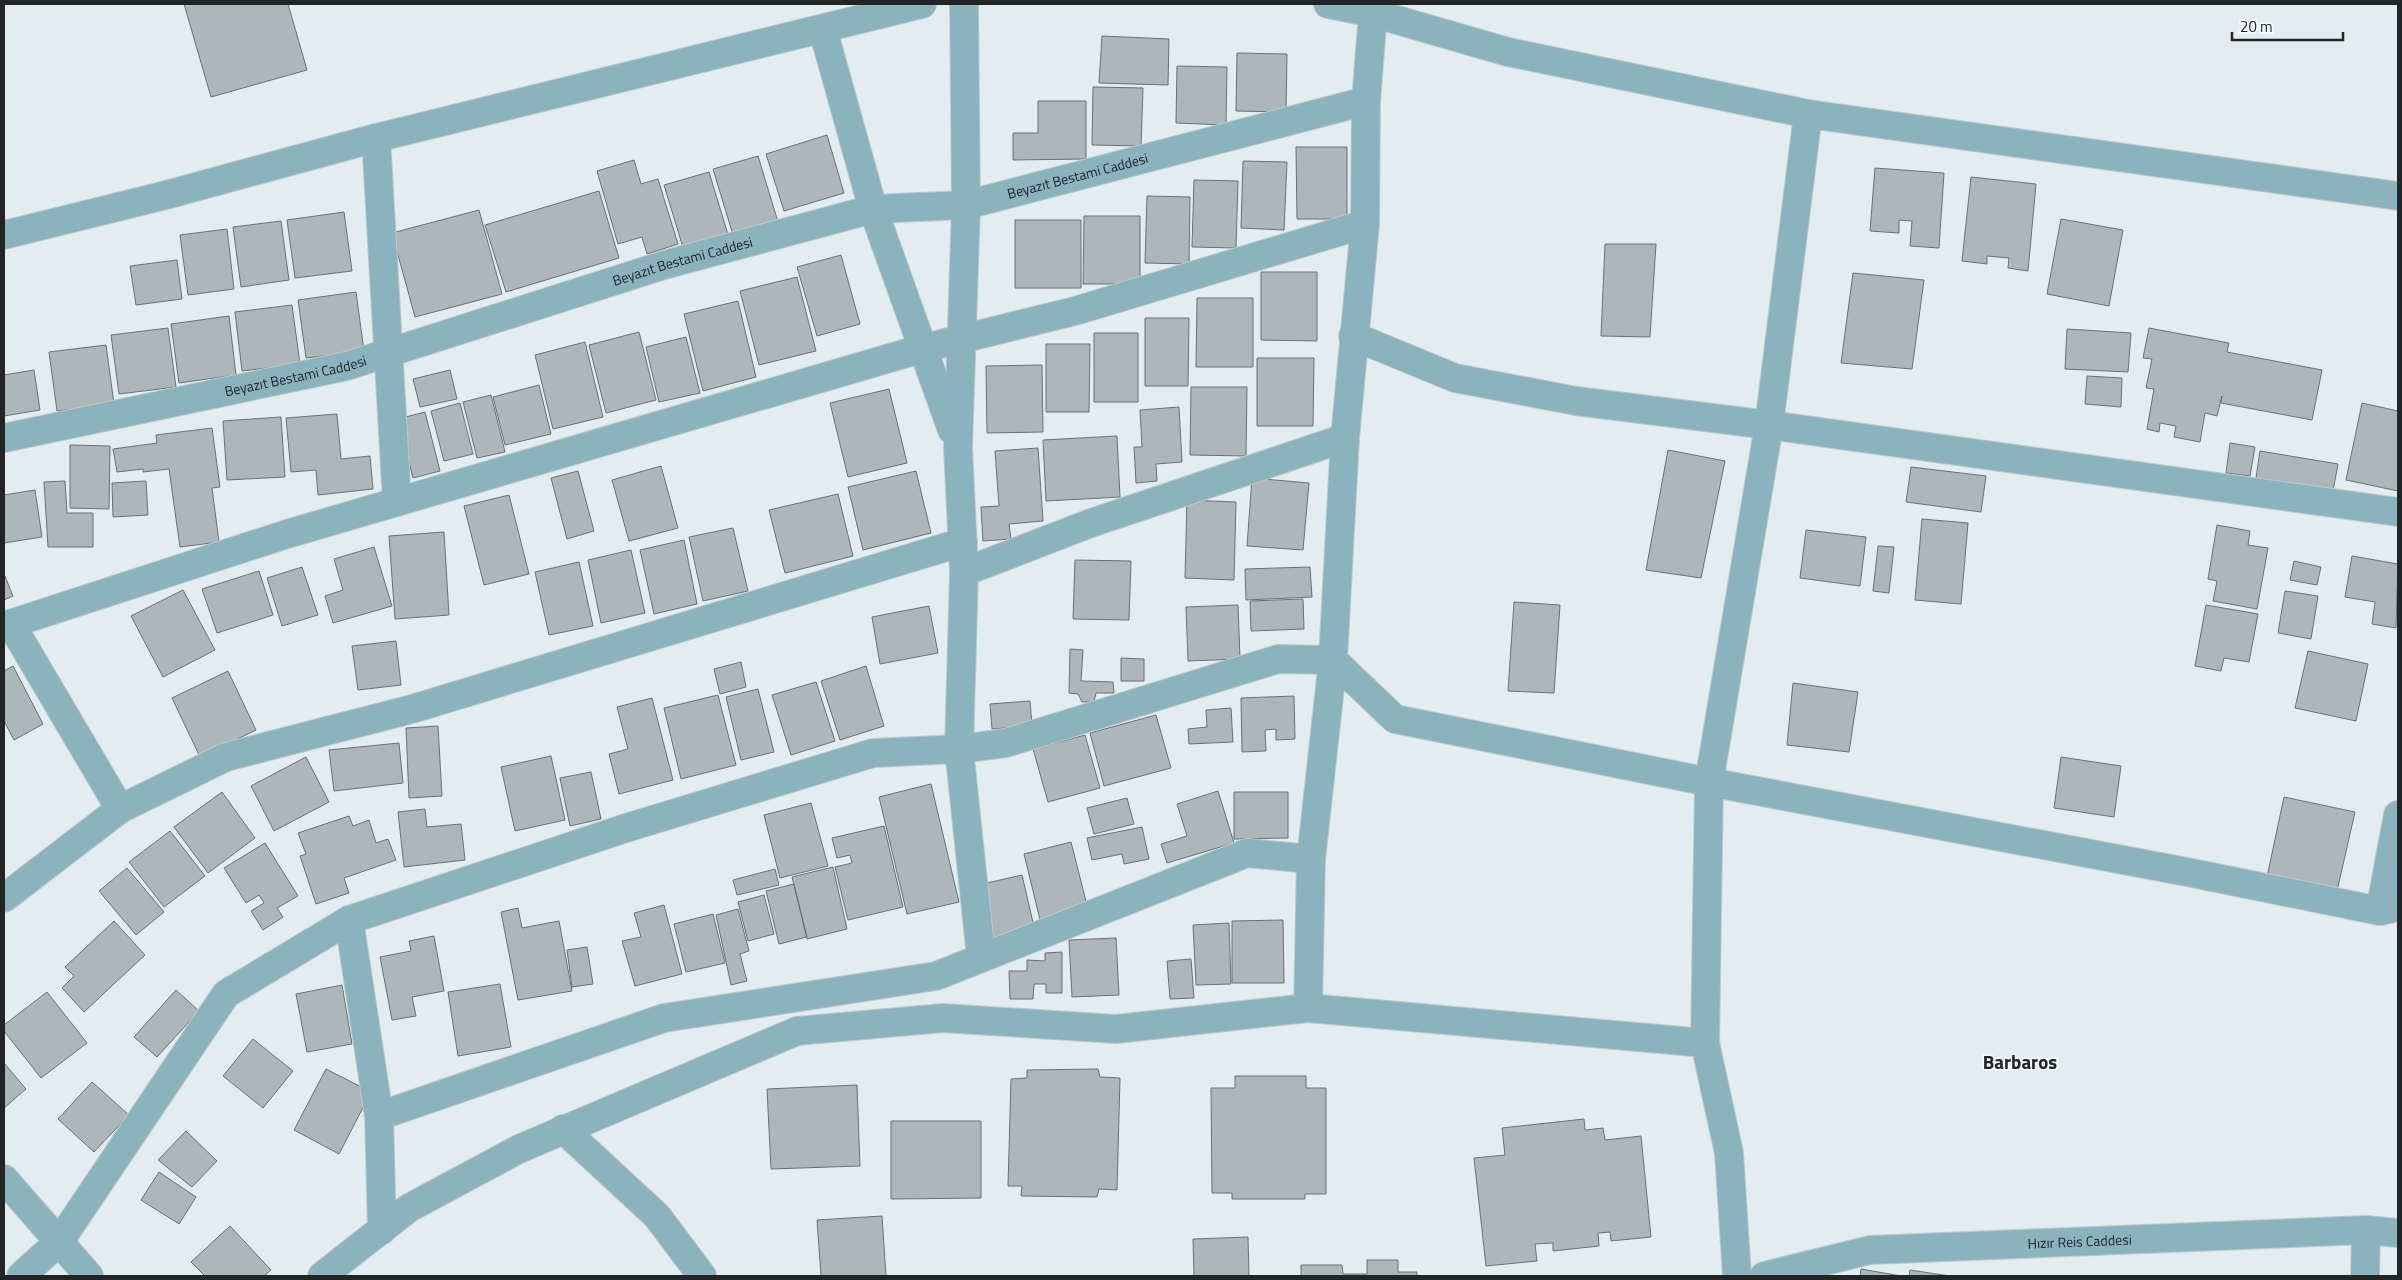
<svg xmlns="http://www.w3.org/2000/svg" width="2402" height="1280" font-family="'Titillium Web',sans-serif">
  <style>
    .building { fill: #adb6b9; stroke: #697174 }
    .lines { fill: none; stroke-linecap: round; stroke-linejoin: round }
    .street-casing { stroke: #c0c9cb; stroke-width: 30 }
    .street { stroke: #8bb3be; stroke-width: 28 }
    .labels { text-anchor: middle; stroke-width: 4; stroke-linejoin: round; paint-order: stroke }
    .street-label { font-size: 14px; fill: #212526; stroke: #f0fafd }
    .district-label { font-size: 19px; font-weight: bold; fill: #212526; stroke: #f0fafd }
  </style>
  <rect width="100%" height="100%" fill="#e3edef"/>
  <!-- building -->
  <path class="building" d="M184,4H288L307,70L211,97Z
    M1102,36L1169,39L1168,85L1099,83Z
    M1237,53L1287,54L1286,112L1236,111Z
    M1177,66L1227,67L1226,125L1176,123Z
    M1093,87L1143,88L1141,146L1092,145Z
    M1038,101H1086V159L1013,160V133H1038Z
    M827,135L844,193L784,211L766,154Z
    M1296,147H1347V219H1297Z
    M758,156L778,222L733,235L713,169Z
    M634,160L641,184L658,179L678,244L647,254L642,237L618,244L597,171Z
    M1243,161L1287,162L1284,230L1241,228Z
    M1875,168L1944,173L1939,248L1910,246L1912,221L1899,220V233L1870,231Z
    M709,172L729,238L684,251L664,185Z
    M1971,177L2036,184L2028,271L2008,268L2009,258L1987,256V264L1962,261Z
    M1194,180L1238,181L1236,248L1192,247Z
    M599,191L619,258L506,292L485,225Z
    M1147,196L1190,197L1189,264L1145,263Z
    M479,210L502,294L415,317L392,233Z
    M344,212L352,271L295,278L287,220Z
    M1084,216H1140V284H1083Z
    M2061,219L2123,230L2109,306L2047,294Z
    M1015,220H1081V288H1015Z
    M281,221L289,280L241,287L233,227Z
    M227,229L234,289L188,295L180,235Z
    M1605,244H1656L1650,337L1601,336Z
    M841,255L860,324L817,336L797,267Z
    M177,260L182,299L136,305L130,266Z
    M1261,272H1317V341L1261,340Z
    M1853,273L1924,280L1912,369L1841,363Z
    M797,277L816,351L759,365L740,291Z
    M356,292L364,351L306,358L298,300Z
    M1197,298H1253V367H1196Z
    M738,301L756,377L703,391L684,314Z
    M292,305L300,364L242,371L235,312Z
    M229,316L236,375L179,383L171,324Z
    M1145,318H1189L1188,386H1145Z
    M168,328L176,387L119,394L111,335Z
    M2149,328L2229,343L2227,352L2322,370L2312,420L2221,403L2222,396L2217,416L2205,413L2200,442L2174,437L2176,426L2160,423L2159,432L2147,429L2154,389L2146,388L2152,359L2143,358Z
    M2067,329L2131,333L2128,372L2065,369Z
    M639,332L656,400L606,413L589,345Z
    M1094,333H1138V402H1094Z
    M686,337L700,393L659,402L646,347Z
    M585,342L603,417L553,429L535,355Z
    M1046,344H1090L1089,412H1046Z
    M106,345L114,404L57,411L49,352Z
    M1257,358H1314L1313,426H1257Z
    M1042,365L1043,432L987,433L986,366Z
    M34,370L40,410L4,416V375Z
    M450,370L457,399L420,407L413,379Z
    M2087,376L2122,378L2121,407L2085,404Z
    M539,385L551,434L505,445L493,397Z
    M1191,387H1247L1246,456L1190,455Z
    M889,389L907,463L848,477L830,403Z
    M491,395L505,452L477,458L463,402Z
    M460,403L473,454L444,461L431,411Z
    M2362,403L2398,411V491L2346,480Z
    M1179,407L1182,462L1156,464L1157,481L1136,483L1134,447H1142L1140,410Z
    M425,412L440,471L413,478L398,419Z
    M337,414L341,459L370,456L373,489L318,495L316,470L291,472L286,418Z
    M281,417L285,477L227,480L223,421Z
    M212,428L220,487L212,488L219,542L180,547L169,469L143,472V469L117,472L113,449L157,443L156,435Z
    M1117,436L1120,497L1046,501L1043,440Z
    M2230,443L2255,447L2250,476L2226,473Z
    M70,445L110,446L109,509L70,508Z
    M1038,448L1043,521L1009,524L1011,539L983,541L981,507L999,506L995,451Z
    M1668,450L1725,461L1701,578L1646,570Z
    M2260,451L2338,464L2333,491L2256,478Z
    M661,466L678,528L629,541L612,480Z
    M1911,467L1986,476L1981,512L1906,502Z
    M578,471L594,531L567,539L551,478Z
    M916,471L931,533L863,550L848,487Z
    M1252,478L1309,483L1303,550L1247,546Z
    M65,481L67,513H93V547H48L44,482Z
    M146,481L148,515L113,517L112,483Z
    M35,490L42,537L4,543V495Z
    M838,494L853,556L785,573L769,510Z
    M509,495L529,574L484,585L464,506Z
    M1187,500L1236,502L1234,580L1185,578Z
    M1922,519L1968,523L1961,604L1915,600Z
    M2217,525L2250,531L2248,545L2268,548L2257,609L2213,601L2217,581L2208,579Z
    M733,528L748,591L703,601L689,537Z
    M1806,530L1866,537L1860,586L1800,578Z
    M444,532L449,615L395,619L389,536Z
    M684,540L697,604L654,614L640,550Z
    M1878,546L1894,547L1889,593L1873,591Z
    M374,547L392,606L333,623L325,596L343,590L334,559Z
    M631,550L645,613L601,623L588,560Z
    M2352,556L2398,564L2396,628L2372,624L2375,602L2345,597Z
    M1075,560L1131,561L1129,620L1073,619Z
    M2294,561L2321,567L2317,585L2290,580Z
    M579,562L593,626L549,635L535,572Z
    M302,567L318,615L282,626L267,578Z
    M1310,567L1312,597L1246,600L1245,569Z
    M259,571L273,615L217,633L202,589Z
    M4,574L13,596L4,600Z
    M183,590L215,650L163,677L131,616Z
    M2285,591L2318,596L2311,639L2278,633Z
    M1303,599L1304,629L1251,631L1250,601Z
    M1514,602L1560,605L1554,693L1508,691Z
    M1238,605L1240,659L1188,661L1186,607Z
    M2206,605L2258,614L2249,662L2224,658L2221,671L2195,666Z
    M929,606L938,653L880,664L872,617Z
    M396,641L401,685L358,690L352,646Z
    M1070,649L1083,650L1081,681L1113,682L1114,693H1096L1094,702H1082L1078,694L1069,693Z
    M2308,651L2368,664L2356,721L2295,708Z
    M1121,658L1144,659V681H1121Z
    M741,662L746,687L720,694L714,669Z
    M13,666L43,724L14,740L4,721V671Z
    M866,666L884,726L840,740L821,681Z
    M228,671L256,730L200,757L172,698Z
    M816,682L835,741L791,755L772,695Z
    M1793,683L1858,692L1849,752L1787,745Z
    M758,689L774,752L741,760L726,697Z
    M718,695L736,765L681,779L664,708Z
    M1294,696L1295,739L1276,740V729L1265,730L1266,751L1242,752L1241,698Z
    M652,698L673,780L619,794L609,754L628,749L617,707Z
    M1030,701L1032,726L992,729L990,704Z
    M1231,708L1233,742L1189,744L1188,729L1207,727L1206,710Z
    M1156,715L1171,768L1104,786L1090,733Z
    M438,726L442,796L409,798L406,728Z
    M1085,735L1100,788L1048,802L1033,749Z
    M399,743L403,783L334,791L329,750Z
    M551,756L565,820L515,831L501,767Z
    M306,757L329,802L274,831L251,786Z
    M2061,757L2121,766L2114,817L2054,808Z
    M591,772L601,819L570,826L560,778Z
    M931,784L959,902L907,914L879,797Z
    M1218,791L1234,843L1167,863L1161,844L1187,836L1177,804Z
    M222,792L255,838L208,873L174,827Z
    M1234,792H1288V838L1234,839Z
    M2284,797L2355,812L2337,891L2267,877Z
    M1127,798L1134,824L1094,834L1087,808Z
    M811,803L828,866L780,878L764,815Z
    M425,809L427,827L461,824L465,860L404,867L398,812Z
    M349,816L353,826L369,820L376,843L388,839L396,860L344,878L349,893L316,904L300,856L306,854L298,833Z
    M884,826L903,907L848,920L835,867L852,863L850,855L837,858L832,838Z
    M1142,827L1149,859L1124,864L1122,854L1092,860L1087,838Z
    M170,831L205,876L164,907L129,862Z
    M1071,842L1089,913L1041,924L1024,854Z
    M265,843L298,896L277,908L283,917L263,930L251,911L264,903L259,895L246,903L224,868Z
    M833,867L847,929L807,939L792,877Z
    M127,868L164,912L136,935L99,891Z
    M775,869L779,885L737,895L733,880Z
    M1022,875L1035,931L990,940L978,885Z
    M794,884L807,937L779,944L766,891Z
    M764,895L774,934L748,941L738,902Z
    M664,905L682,974L635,986L622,941L641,937L634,913Z
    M518,908L522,928L559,921L572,991L518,1000L501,912Z
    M738,909L749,951L740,954L747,981L731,985L716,915Z
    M713,914L725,963L686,972L674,924Z
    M1283,920L1284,983H1232V921Z
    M114,921L145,955L84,1012L62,988L74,976L65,967Z
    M1229,923L1231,984L1196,985L1193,925Z
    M434,936L444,991L412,997L416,1016L392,1020L380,957L411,951L409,941Z
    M1116,938L1119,995L1072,997L1069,940Z
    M587,947L593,984L572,987L567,950Z
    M1062,952V993H1046V984H1034L1033,999H1010L1009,971H1027V960L1045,961V953Z
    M1191,959L1194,998L1170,999L1167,961Z
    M500,984L511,1047L458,1056L448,992Z
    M342,985L352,1044L307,1052L296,994Z
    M176,990L199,1011L157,1057L134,1037Z
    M47,992L87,1043L41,1078L4,1031V1025Z
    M253,1039L293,1071L263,1108L223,1076Z
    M4,1063L26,1089L4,1108Z
    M326,1069L371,1092L339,1154L294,1130Z
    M1098,1069L1100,1077L1120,1078L1117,1190L1099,1189L1097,1197L1021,1196L1022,1186H1008L1011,1079L1027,1078V1070Z
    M1235,1076H1306V1088H1326V1194H1305V1199H1232V1193H1212L1211,1088H1235Z
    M92,1082L129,1115L94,1152L58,1119Z
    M857,1085L860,1166L771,1169L767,1089Z
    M1584,1119L1585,1130L1603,1128L1605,1140L1641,1136L1651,1237L1611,1241L1610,1232L1598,1233L1599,1246L1553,1251V1243L1535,1244L1537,1261L1486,1266L1474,1158L1505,1155L1502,1128Z
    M891,1121H981V1198L891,1199Z
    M186,1131L217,1161L192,1187L158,1160Z
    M159,1172L196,1197L179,1224L141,1200Z
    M882,1216L886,1276H821L817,1220Z
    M230,1226L271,1270L264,1276H205L191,1262Z
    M1248,1237L1249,1276H1194L1193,1239Z
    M1367,1260H1398V1272H1417V1276H1301V1265H1342L1343,1274H1367Z
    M1861,1269L1901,1276H1860Z
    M1910,1270L1950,1276H1909Z"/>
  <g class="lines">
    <!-- street casing -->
    <g class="street-casing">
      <g id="street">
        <path d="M964,4L966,205L958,448L964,572L959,749L981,957"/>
        <path d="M1328,4L1373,13L1508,52L1808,114L2398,196"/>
        <path d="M823,30L873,209L952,430"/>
        <path d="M376,138L397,502"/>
        <path d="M4,235L166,195L376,138L922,4"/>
        <path d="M1353,336L1455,378L1576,401L1769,425L2398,512"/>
        <path id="s1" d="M4,438L347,366L664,265L873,209L966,205L1366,101"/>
        <path d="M964,572L1091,523L1345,438"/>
        <path d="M11,624L120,809"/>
        <path d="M4,626L287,534L924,348L1075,311L1365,224"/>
        <path d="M4,898L120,809L226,757L412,709L963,542"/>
        <path d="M2380,911L2398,815"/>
        <path d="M349,920L379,1116L382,1230"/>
        <path d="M1308,1008L1311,859L1333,660L1345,438L1365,224L1366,101L1373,13"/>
        <path d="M1705,1043L1709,782L1769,425L1808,114"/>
        <path d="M379,1116L664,1018L936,976L1247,853L1311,859"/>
        <path d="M563,1129L657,1216L702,1276"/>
        <path d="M4,1179L89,1276"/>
        <path d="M21,1276L59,1242L226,994L349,920L626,828L873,753L959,749L1006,743L1278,659L1333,660L1395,719L1709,782L2187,872L2380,911L2398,907"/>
        <path d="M322,1276L409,1208L519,1149L797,1031L943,1018L1116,1029L1308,1008L1705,1043L1729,1153L1737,1276"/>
        <path id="s2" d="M1764,1276L1870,1250L2366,1230L2398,1233"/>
        <path d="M2365,1276L2366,1230"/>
      </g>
    </g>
    <!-- street -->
    <use href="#street" class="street"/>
  </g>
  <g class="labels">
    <!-- street labels -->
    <g class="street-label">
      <text dy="5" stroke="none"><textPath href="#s1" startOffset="1108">Beyazıt Bestami Caddesi</textPath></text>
      <text dy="5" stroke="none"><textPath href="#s1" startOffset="702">Beyazıt Bestami Caddesi</textPath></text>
      <text dy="5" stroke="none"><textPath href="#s1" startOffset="298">Beyazıt Bestami Caddesi</textPath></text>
      <text dy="5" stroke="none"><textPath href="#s2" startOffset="319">Hızır Reis Caddesi</textPath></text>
    </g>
    <!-- district labels -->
    <g class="district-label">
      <text x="2020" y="1069">Barbaros</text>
    </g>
  </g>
  <!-- border -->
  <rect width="2402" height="1280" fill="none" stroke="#212526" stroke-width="10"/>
  <!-- scale -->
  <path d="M2232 32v8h111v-8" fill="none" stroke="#212526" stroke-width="2.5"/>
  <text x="2240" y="32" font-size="15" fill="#212526" stroke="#f0fafd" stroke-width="4" paint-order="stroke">20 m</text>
</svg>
